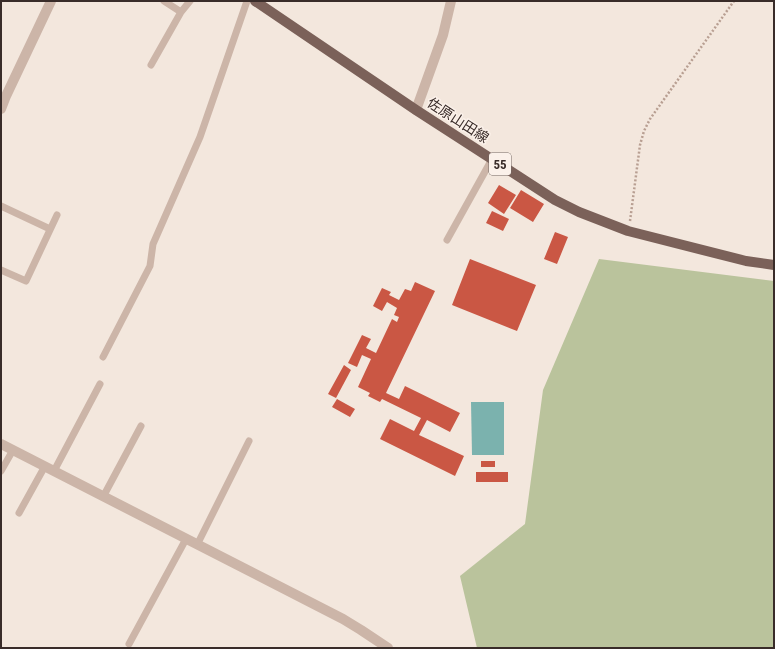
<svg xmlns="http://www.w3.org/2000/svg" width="775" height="649" font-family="'Roboto Condensed','Noto Sans JP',sans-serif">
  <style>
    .green { fill: #bac39c }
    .water { fill: #7bb2ae }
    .building { fill: #ca5744 }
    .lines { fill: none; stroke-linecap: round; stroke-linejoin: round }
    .path { stroke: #b89f92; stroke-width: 2.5; stroke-dasharray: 2 2; stroke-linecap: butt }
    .service { stroke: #ccb5a8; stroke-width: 7 }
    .minor { stroke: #ccb5a8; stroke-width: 10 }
    .primary { stroke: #7b6159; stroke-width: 10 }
    .labels { text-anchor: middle; stroke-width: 3; stroke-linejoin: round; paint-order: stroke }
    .shield { fill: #fbf1ea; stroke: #736763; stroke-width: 1 }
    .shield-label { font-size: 13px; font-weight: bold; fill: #392c29 }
    .street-label { font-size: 14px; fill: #392c29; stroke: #fbf1ea }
  </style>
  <rect width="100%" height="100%" fill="#f3e7dd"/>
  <!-- green -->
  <path class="green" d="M599,259L774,281V648H477L460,576L525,524L543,390Z"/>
  <!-- water -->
  <path class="water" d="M471,402H504V455H472Z"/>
  <!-- building -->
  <path class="building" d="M499,185L516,195L504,214L488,203Z
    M521,190L544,204L533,222L510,208Z
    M492,211L509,219L503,231L486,223Z
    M555,232L568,237L557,264L544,259Z
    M470,259L536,285L517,331L452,305Z
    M415,282L435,291L386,393L399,399L405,386L460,413L450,432L427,420L419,435L464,456L455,476L380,439L390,419L414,431L421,418L382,399L380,402L368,396L370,393L358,387L371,359L362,355L357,367L348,363L362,335L371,339L366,348L376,353L392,319L397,322L399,317L394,315L397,308L387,302L382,311L373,306L382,288L391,292L389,295L399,300L405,289L411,291Z
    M344,365L351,370L336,398L328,394Z
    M337,399L355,409L350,417L332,407Z
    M481,461H495V467H481Z
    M476,472H508V482H476Z"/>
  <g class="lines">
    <!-- path -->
    <path class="path" d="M630,221L640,145L644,131L650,119L734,1"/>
    <!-- service -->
    <path class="service" d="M164,1L181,12
      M151,65L181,12L190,1
      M1,206L50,229
      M447,240L492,159
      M1,270L26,281L57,215
      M103,357L150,266L153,244L200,137L247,1
      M1,471L13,450
      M54,471L100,384
      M103,497L141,426
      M19,513L45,466
      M197,545L249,441
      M129,644L186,539"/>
    <!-- minor -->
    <path class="minor" d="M1,109L6,96L51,1
      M416,110L443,35L451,1
      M1,444L343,619L361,630L388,648"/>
    <!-- primary -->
    <path class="primary" d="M255,1L416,110L555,200L579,212L628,231L746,261L774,265"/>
  </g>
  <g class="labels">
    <!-- shield labels -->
    <rect class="shield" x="489" y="153" width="22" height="22" rx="3"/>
    <g class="shield-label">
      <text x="500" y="169">55</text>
    </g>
    <!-- street labels -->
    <g class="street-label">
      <text transform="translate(458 120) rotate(33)" y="5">佐原山田線</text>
    </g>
  </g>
  <!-- border -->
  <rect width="775" height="649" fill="none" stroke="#392c29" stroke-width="4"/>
</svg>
